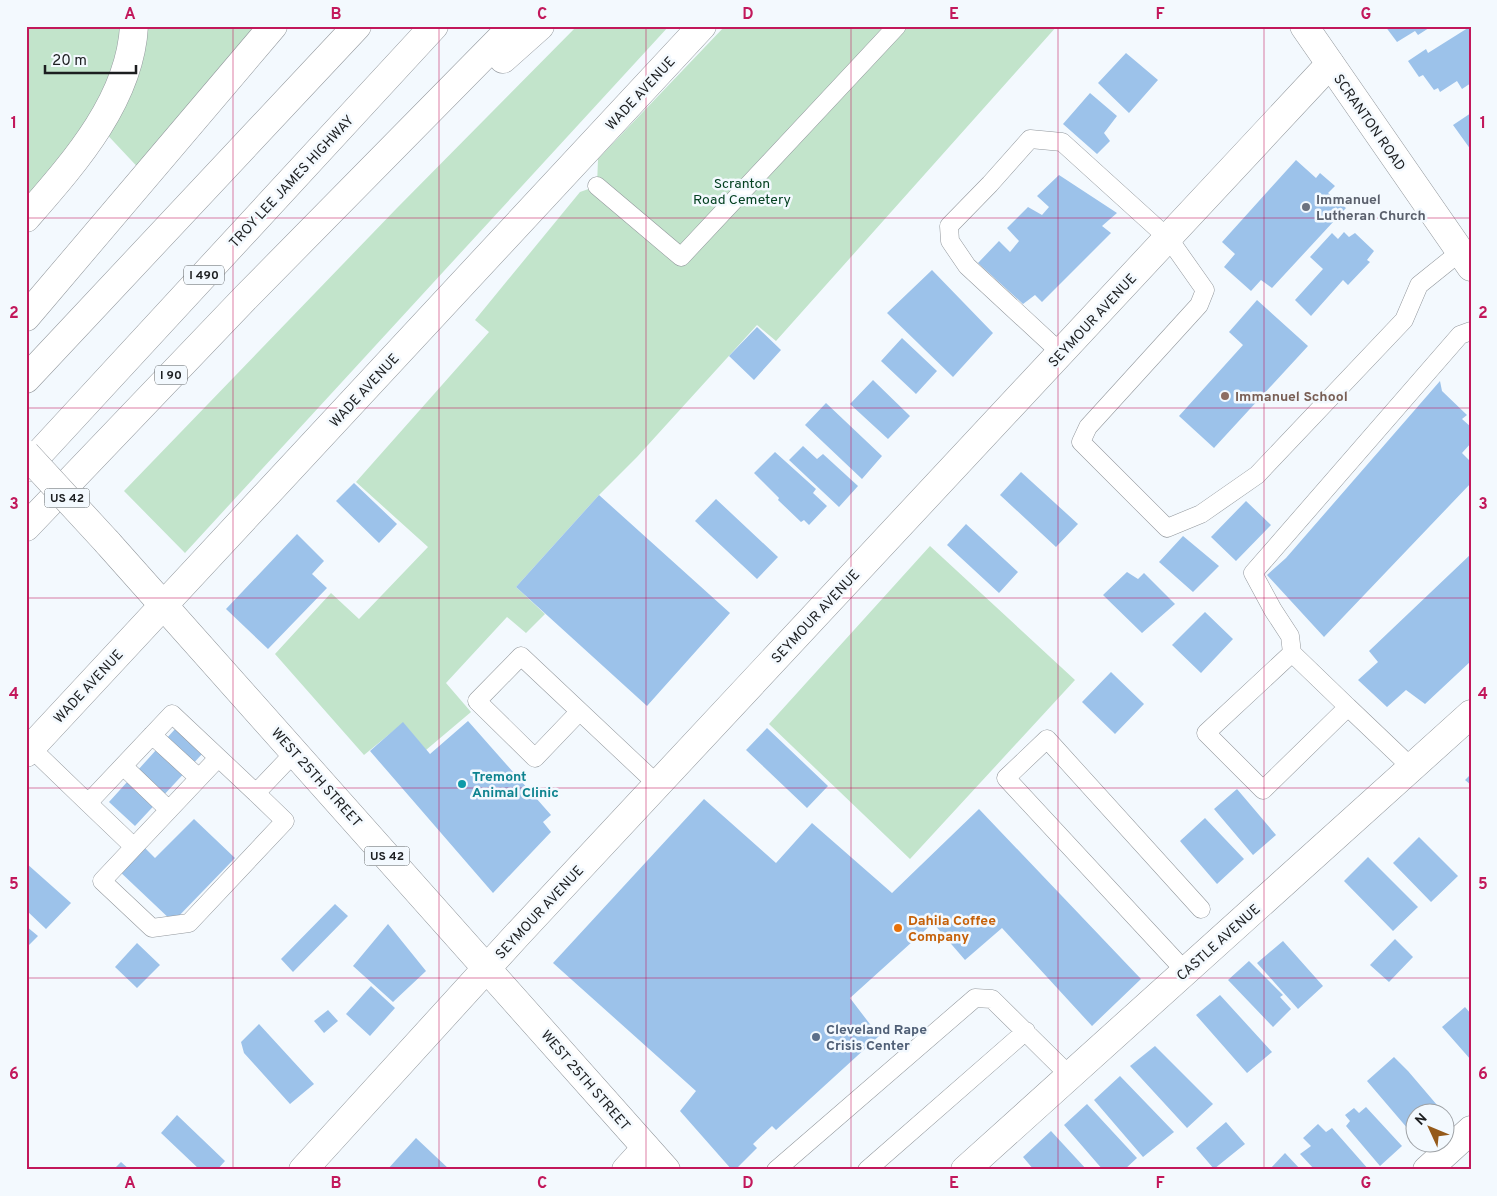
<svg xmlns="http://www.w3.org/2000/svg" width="1497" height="1196" font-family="Overpass,sans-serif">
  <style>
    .green { fill: #c2e4cb }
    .building { fill: #9cc2ea }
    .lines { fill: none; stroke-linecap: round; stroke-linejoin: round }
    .service-casing { stroke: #92979c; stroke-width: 19 }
    .minor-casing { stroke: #92979c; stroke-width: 29 }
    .tertiary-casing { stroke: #92979c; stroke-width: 29 }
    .primary-casing { stroke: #92979c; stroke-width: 29 }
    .motorway-casing { stroke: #92979c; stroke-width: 29 }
    .service { stroke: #fff; stroke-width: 18 }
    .minor { stroke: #fff; stroke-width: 28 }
    .tertiary { stroke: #fff; stroke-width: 28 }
    .primary { stroke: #fff; stroke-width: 28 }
    .motorway { stroke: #fff; stroke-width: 28 }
    .primary-bridge-casing { stroke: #92979c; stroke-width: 29; stroke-linecap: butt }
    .primary-bridge { stroke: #fff; stroke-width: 28 }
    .grid { fill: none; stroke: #c2185b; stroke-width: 1; stroke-opacity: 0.55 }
    .worship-dot { fill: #6b7280; stroke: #f3f9fe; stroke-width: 2 }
    .education-dot { fill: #8d6e63; stroke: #f3f9fe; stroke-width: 2 }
    .culture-dot { fill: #0f9aa8; stroke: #f3f9fe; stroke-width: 2 }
    .food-dot { fill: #e8710a; stroke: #f3f9fe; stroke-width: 2 }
    .service-dot { fill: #5c6f8a; stroke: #f3f9fe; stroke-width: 2 }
    .labels { text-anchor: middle; stroke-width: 5; stroke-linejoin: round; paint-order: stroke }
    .shield { fill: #f3f9fe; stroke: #5c6063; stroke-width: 1 }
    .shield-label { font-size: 12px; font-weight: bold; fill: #1c1e20 }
    .street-label { font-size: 14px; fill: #1c1e20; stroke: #f3f9fe }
    .park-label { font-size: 14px; fill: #044121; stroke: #f3f9fe }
    .worship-label { font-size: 14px; font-weight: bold; fill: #5b616d; stroke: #f3f9fe; text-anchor: start }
    .education-label { font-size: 14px; font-weight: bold; fill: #785e54; stroke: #f3f9fe; text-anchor: start }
    .culture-label { font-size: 14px; font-weight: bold; fill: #0d838f; stroke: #f3f9fe; text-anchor: start }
    .food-label { font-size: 14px; font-weight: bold; fill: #c56008; stroke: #f3f9fe; text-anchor: start }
    .service-label { font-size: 14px; font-weight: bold; fill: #4e5e75; stroke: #f3f9fe; text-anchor: start }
    .neatline { fill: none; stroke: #c2185b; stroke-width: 2 }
    .grid-label { font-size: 16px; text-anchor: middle; font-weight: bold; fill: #c2185b }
  </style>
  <rect width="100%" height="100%" fill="#f3f9fe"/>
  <!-- green -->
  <path class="green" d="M26,26H273L146,176L99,126L26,218Z
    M577,26H669L185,553L124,491L397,208Z
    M725,26H1057L776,341L757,325L637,457L599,495L516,587L545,614L526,633L507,617L446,683L471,712L426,750L403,723L364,755L275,654L331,593L359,619L428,547L356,482L489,332L475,320L580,192L597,186L598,159Z
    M930,546L1075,680L910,859L769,724Z"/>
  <!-- building -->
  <path class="building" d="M1385,26H1432L1418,35L1415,31L1397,42Z
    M1471,26V83L1462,89L1457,81L1440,92L1438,88L1434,90L1423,75L1419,77L1408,61L1426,49L1428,53Z
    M1126,53L1158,80L1129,113L1098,83Z
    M1090,93L1117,116L1104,133L1110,141L1097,154L1063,124Z
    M1471,113V150L1453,125Z
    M1296,160L1316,178L1320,173L1335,186L1328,193L1346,208L1272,288L1261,280L1251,291L1224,267L1235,254L1222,242Z
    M1059,175L1117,213L1102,226L1111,233L1042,302L1035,295L1023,304L978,263L999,241L1010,252L1019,241L1007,228L1028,207L1042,215L1049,207L1037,196Z
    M1344,232L1349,237L1355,233L1374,251L1367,260L1370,262L1348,285L1343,280L1311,316L1295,300L1323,269L1310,257L1332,233L1338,239Z
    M932,270L993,333L953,377L887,313Z
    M1257,300L1308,346L1214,448L1179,416L1243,345L1229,332Z
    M757,327L781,350L754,380L729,356Z
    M902,338L937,371L916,394L881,361Z
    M873,380L910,416L888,439L850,404Z
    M1440,381L1442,391L1467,415L1462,419L1471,427V443L1462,453L1471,462V483L1324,637L1267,575L1286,558Z
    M826,403L882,456L862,479L805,425Z
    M803,446L817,459L823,454L858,486L839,507L789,460Z
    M775,452L816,489L813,493L827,506L809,525L804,520L801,522L778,500L779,498L754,473Z
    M1021,472L1078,524L1056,547L1000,495Z
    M354,483L397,524L379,543L336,501Z
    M599,495L730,613L647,706L516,587Z
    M716,499L778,557L757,579L695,521Z
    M1246,501L1271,525L1236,561L1211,537Z
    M966,524L1018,572L999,593L947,545Z
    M297,534L324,561L312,574L327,588L268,649L226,609Z
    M1183,536L1219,566L1193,592L1159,562Z
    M1471,554V661L1425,704L1406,690L1387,707L1358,680L1378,662L1369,651Z
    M1127,572L1138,579L1144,573L1175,604L1142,633L1103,595Z
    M1205,612L1233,639L1201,673L1172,645Z
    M1111,672L1144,704L1115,734L1082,702Z
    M468,721L551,815L543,822L551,832L493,893L370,751L403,722L430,754Z
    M176,728L203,753L135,826L109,802Z
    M767,728L828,786L807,808L746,750Z
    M1471,774V785L1465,780Z
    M1237,789L1276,835L1253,855L1214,809Z
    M704,799L776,863L812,823L892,893L979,809L1141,979L1092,1026L1002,928L965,960L933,923L850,998L879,1036L776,1130L772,1126L753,1144L757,1148L735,1170H732L680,1111L696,1091L553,963Z
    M1205,818L1244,859L1217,884L1180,841Z
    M194,819L235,858L173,922L117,869L141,844L155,858Z
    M1419,837L1458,876L1431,902L1393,863Z
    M1368,857L1418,907L1393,931L1344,881Z
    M26,863L71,903L46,929L26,910Z
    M335,904L348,916L293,972L281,959Z
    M388,924L426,971L393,1002L353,966Z
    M26,926L38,936L26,948Z
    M1395,939L1413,957L1389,982L1370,965Z
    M1283,941L1323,986L1298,1009L1257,963Z
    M137,943L160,965L137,988L115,967Z
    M1249,961L1283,995L1280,997L1291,1009L1273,1027L1228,980Z
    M371,986L395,1008L370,1036L346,1014Z
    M1220,995L1272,1052L1247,1073L1196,1015Z
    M1465,1007L1471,1014V1060L1442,1027Z
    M328,1010L338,1021L324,1033L314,1021Z
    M259,1024L314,1084L290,1104L244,1053L241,1042Z
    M1155,1046L1213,1104L1187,1128L1130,1066Z
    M1394,1057L1408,1071L1443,1112L1441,1114H1414V1136L1367,1081Z
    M1120,1076L1174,1132L1143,1157L1094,1100Z
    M1087,1104L1137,1158L1124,1170H1103L1064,1125Z
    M1366,1107L1402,1146L1380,1166L1346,1126L1350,1121L1345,1115L1354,1108L1359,1113Z
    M177,1115L225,1161L217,1170H200L161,1133Z
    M1226,1122L1245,1144L1214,1169L1196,1148Z
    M1318,1124L1326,1132L1332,1128L1369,1170H1315L1300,1154L1311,1146L1303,1138Z
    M1051,1131L1087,1170H1034L1023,1157Z
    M416,1138L450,1170H387Z
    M1285,1153L1301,1170H1269Z
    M121,1162L130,1170H113Z"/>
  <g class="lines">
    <!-- service casing -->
    <g class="service-casing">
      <path id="service" d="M597,186L681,257L897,26
        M1061,353L967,266L950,241L949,226L990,184L1030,139L1062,142L1169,239L1205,290L1199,305L1088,427L1081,442L1167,528L1201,514L1257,475L1404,320L1419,285L1460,252
        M1292,653L1206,733L1263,790L1348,707L1411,767
        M1348,707L1292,653L1290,636L1273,610L1253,573L1460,335L1471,331
        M579,712L535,758L477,701L521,656L658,785
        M152,735L199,778
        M31,748L88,803L172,714L256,793L295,752
        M123,766L169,810
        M88,803L134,847L218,758
        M134,847L102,881L152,928L189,923L285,821L256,793
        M1185,971L1006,778L1047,739L1201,909
        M776,1170L975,998L992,999L1070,1076
        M867,1170L1026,1031"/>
    </g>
    <!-- minor casing -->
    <g class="minor-casing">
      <path id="minor" d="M26,753L702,26
        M303,1170L517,935L1330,64
        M626,1170L646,1148
        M965,1170L1471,714
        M1427,1170L1471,1130"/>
    </g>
    <!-- tertiary casing -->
    <g class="tertiary-casing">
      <path id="tertiary" d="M1304,26L1471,267"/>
    </g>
    <!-- primary casing -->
    <g class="primary-casing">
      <path id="primary" d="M107,542L666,1170"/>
    </g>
    <!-- motorway casing -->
    <g class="motorway-casing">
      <path id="motorway" d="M503,59L540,26
        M26,218C73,164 130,101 134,26
        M26,317L273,26
        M26,379L357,26
        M26,468L434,26
        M26,527L246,297L513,26"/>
    </g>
    <!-- service -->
    <use href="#service" class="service"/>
    <!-- minor -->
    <use href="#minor" class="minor"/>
    <!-- tertiary -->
    <use href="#tertiary" class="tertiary"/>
    <!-- primary -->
    <use href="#primary" class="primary"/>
    <!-- motorway -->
    <use href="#motorway" class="motorway"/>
    <!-- primary-bridge casing -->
    <g class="primary-bridge-casing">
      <path id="primary-bridge" d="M26,454L107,542"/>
    </g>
    <!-- primary-bridge -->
    <use href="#primary-bridge" class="primary-bridge"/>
  </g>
  <!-- grid -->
  <path class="grid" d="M233,26V1170M439,26V1170M646,26V1170M851,26V1170M1058,26V1170M1264,26V1170M26,218H1471M26,408H1471M26,598H1471M26,788H1471M26,978H1471"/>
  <!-- markers -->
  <circle class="worship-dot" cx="1306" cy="207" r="5"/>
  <circle class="education-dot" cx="1225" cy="396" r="5"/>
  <circle class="culture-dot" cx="462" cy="784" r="5"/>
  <circle class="food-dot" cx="898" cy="928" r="5"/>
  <circle class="service-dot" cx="816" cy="1037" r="5"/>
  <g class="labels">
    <!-- shield labels -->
    <g class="shield">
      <rect x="184" y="265.5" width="40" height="19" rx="4"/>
      <rect x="155" y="365.5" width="32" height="19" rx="4"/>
      <rect x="44.5" y="488.5" width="45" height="19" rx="4"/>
      <rect x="364.5" y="846.5" width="45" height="19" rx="4"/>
    </g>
    <g class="shield-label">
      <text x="204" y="279">I 490</text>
      <text x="171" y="379">I 90</text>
      <text x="67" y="502">US 42</text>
      <text x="387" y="860">US 42</text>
    </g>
    <!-- street labels -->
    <g class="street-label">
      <text transform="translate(640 93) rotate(-47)" y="5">WADE AVENUE</text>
      <text transform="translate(1370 122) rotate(55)" y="5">SCRANTON ROAD</text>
      <text transform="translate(291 181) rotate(-47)" y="5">TROY LEE JAMES HIGHWAY</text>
      <text transform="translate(1092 320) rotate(-47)" y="5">SEYMOUR AVENUE</text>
      <text transform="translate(364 390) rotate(-47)" y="5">WADE AVENUE</text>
      <text transform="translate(815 616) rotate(-47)" y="5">SEYMOUR AVENUE</text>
      <text transform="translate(88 686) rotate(-47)" y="5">WADE AVENUE</text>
      <text transform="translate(317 777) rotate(48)" y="5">WEST 25TH STREET</text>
      <text transform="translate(539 912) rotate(-47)" y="5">SEYMOUR AVENUE</text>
      <text transform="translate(1218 942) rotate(-42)" y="5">CASTLE AVENUE</text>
      <text transform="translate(586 1080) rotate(49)" y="5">WEST 25TH STREET</text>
    </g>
    <!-- park labels -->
    <g class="park-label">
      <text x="742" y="188">Scranton<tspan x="742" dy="16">Road Cemetery</tspan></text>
    </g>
    <!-- worship labels -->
    <g class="worship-label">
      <text x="1316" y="204">Immanuel<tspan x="1316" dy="16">Lutheran Church</tspan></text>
    </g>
    <!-- education labels -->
    <g class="education-label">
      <text x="1235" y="401">Immanuel School</text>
    </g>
    <!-- culture labels -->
    <g class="culture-label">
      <text x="472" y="781">Tremont<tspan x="472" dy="16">Animal Clinic</tspan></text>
    </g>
    <!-- food labels -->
    <g class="food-label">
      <text x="908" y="925">Dahila Coffee<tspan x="908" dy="16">Company</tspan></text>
    </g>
    <!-- service labels -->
    <g class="service-label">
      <text x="826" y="1034">Cleveland Rape<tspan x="826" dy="16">Crisis Center</tspan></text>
    </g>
  </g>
  <!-- border -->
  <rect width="1497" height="1196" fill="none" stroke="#f3f9fe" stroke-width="55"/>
  <!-- north arrow -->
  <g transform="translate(1430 1128) rotate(314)"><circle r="24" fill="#f3f9fe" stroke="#9da1a5"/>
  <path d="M0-4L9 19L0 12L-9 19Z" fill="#955a1a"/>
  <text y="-8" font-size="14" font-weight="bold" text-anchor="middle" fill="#1c1e20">N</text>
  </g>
  <!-- scale -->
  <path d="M45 65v8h91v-8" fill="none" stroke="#1c1e20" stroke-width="2.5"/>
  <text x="52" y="65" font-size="15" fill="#1c1e20" stroke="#f3f9fe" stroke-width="4" paint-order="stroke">20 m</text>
  <rect x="28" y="28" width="1442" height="1140" class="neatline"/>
  <g class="grid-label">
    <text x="130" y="19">A</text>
    <text x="336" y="19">B</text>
    <text x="542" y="19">C</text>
    <text x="748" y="19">D</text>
    <text x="954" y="19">E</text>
    <text x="1160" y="19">F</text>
    <text x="1366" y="19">G</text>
    <text x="14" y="128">1</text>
    <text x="1483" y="128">1</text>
    <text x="14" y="318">2</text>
    <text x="1483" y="318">2</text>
    <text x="14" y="509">3</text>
    <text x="1483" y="509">3</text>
    <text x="14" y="699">4</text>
    <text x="1483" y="699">4</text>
    <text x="14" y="889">5</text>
    <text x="1483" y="889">5</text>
    <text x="14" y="1079">6</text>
    <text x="1483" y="1079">6</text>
    <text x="130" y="1188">A</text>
    <text x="336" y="1188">B</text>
    <text x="542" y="1188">C</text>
    <text x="748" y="1188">D</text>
    <text x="954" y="1188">E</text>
    <text x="1160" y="1188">F</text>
    <text x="1366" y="1188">G</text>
  </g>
</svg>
